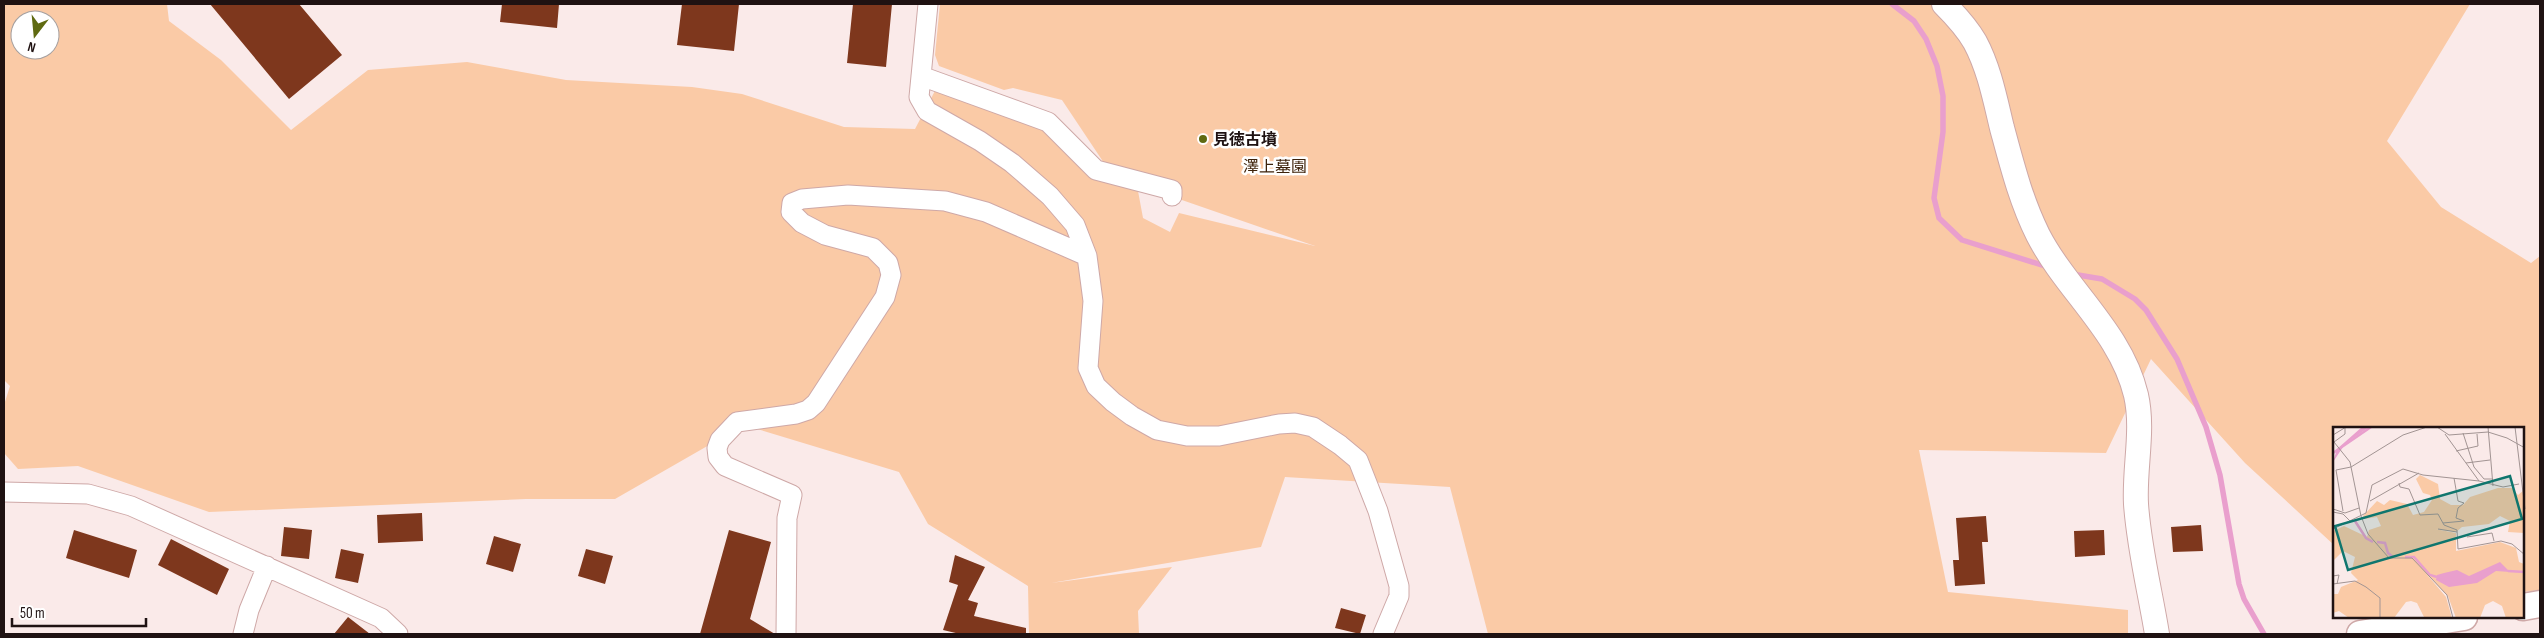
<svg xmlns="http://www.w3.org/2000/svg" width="2544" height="638" font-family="'Sofia Sans Condensed','Noto Sans JP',sans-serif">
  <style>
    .green { fill: #facaa6; fill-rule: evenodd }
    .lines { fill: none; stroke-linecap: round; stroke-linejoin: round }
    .stream { stroke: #e99fcd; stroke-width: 5.5 }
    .building { fill: #7e371d }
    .minor-casing { stroke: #cea8a7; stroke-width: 21 }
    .tertiary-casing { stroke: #cea8a7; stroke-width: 26 }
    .secondary-casing { stroke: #cea8a7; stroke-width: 29 }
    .minor { stroke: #fff; stroke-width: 19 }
    .tertiary { stroke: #fff; stroke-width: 24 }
    .secondary { stroke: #fff; stroke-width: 26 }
    .poi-dot { fill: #5f6a11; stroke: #fff; stroke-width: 2 }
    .labels { text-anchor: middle; stroke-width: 5; stroke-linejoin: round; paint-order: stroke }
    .poi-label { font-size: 16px; font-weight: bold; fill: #1f1212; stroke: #fff; text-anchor: start }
    .park-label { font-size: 16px; fill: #3d220a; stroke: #fff }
    .inset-river { fill: none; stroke: #e99fcd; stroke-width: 2.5 }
    .inset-road { fill: none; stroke: #a29493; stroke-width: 1 }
    .view { fill: #0f766e; fill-opacity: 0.15; stroke: #0f766e; stroke-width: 2.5 }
    .inset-edge { fill: none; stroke: #1f1212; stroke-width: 2.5 }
  </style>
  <rect width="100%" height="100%" fill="#faeae9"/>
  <!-- green -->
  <path class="green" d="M4,4H167L169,21L221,60L291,130L368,70L467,62L566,80L692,87L742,94L844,127L915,129L937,87L1043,127L1092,178L1138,191L1143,218L1170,232L1179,213L1315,246L1179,199L1180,184L1104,163L1062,100L1013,88L1004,90L939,66L935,55L940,4H2470L2387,141L2441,207L2531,263L2540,256V590L2523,592V428H2334V545L2245,463L2151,359L2106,453L1919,450L1948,592L2128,610V634H1488L1450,487L1285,477L1261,547L1051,583L1172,567L1138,611L1139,634H1029L1028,586L928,524L899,472L744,425L615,499H526L209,512L78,466L18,469L4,453V405L10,386L4,380ZM20,20H50V50H20Z"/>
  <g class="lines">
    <!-- stream -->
    <path class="stream" d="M1892,4L1914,21L1926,39L1937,66L1943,96V132L1934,198L1939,218L1962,240L2048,267
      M2072,274L2102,279L2135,299L2146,310L2177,359L2206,427L2220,475L2239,584L2244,599L2264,634"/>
  </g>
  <!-- building -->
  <path class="building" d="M210,4H299L342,55L289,99Z
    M502,4H559L557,28L500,22Z
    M682,4H739L734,51L677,45Z
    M853,4H892L886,67L847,63Z
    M422,513L423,541L378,543L377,515Z
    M1986,516L1988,542H1982L1985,584L1955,586L1953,560H1959L1956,518Z
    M2201,525L2203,551L2173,552L2171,527Z
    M284,527L312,530L309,559L281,556Z
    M74,530L137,550L129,578L66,558Z
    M729,530L771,542L750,619L775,634H700Z
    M2104,530L2105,555L2075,557L2074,531Z
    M494,536L521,544L513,572L486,564Z
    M171,539L229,569L217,595L158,565Z
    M341,549L364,554L358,583L335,578Z
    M586,549L613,556L605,584L578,576Z
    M955,555L985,567L968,600L978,603L974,616L1026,628V634H960L943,630L958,585L949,582Z
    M1341,608L1366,615L1360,634L1335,628Z
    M348,617L370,634H334Z"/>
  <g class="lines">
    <!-- minor casing -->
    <g class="minor-casing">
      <path id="minor" d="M928,4L919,97L927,111L980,141L1012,163L1050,196L1075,225L1087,256L1093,301L1088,368L1096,386L1113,402L1132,416L1157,430L1187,436H1219L1279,424L1295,423L1313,427L1340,445L1358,460L1378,511L1399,586V596L1383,634
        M921,76L1048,122L1096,170L1172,190V196
        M4,492L88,494L131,506L381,618L398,634
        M243,634L249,610L267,566
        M786,634L787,518L792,495L725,466L718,457L717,448L720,440L737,422L796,414L808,410L816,403L885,297L891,275L888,263L873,248L825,235L802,223L791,212L792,203L802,199L848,195L945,201L986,212L1087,256"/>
    </g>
    <!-- tertiary casing -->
    <g class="tertiary-casing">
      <path id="tertiary" d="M1944,4C1955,15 1967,28 1975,42C1989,68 1995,99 2002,128C2012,165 2021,201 2038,235C2067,291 2121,332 2136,395C2144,430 2134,468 2136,504C2139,548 2150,591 2157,634"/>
    </g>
    <!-- secondary casing -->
    <g class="secondary-casing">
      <path id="secondary" d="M2523,607L2540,604
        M2360,634L2464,617"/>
    </g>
    <!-- minor -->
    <use href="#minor" class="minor"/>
    <!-- tertiary -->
    <use href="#tertiary" class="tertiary"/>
    <!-- secondary -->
    <use href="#secondary" class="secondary"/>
  </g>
  <!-- markers -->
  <circle class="poi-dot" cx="1203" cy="139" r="5"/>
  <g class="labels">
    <!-- poi labels -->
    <g class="poi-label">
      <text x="1213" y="145">見徳古墳</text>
    </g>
    <!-- park labels -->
    <g class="park-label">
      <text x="1275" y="172">澤上墓園</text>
    </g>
  </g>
  <!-- overview -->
  <g transform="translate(2333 427)">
    <rect width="191" height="191" fill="#faeae9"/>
    <path d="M87,48L105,57L107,72L118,78H130L137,70L165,61H179L185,68L191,63V106L175,105L177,94L167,89L156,97L129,100L123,105L102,102L123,106V124L167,115L183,121L186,135L191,137V191H173L169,179L160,174L152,178L147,191H123L115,169L91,144L113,170L119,191L91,190L84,176L78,174L73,175L61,191H16L6,184L0,186V167H5L8,160L25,153L18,146L22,130L10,124L0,134V104L11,99L34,110L36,103L48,99L44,90L31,92L30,89L44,74L51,78L57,73L74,77L80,88L91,85L99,73L97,68L90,66L83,52Z" fill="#facaa6"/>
    <path d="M29,0H36L12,17L0,35L4,22ZM167,135L177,145L163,144L144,156L116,160L103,153L104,148L111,146L124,143L136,149Z" fill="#e99fcd"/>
    <path class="inset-river" d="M0,26L38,0M22,94L33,111L40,115M44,115L52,116L55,126L60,130M72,130H81L97,148L104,150M175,144L192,145"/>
    <path class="inset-road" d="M104,0L116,8L155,5L174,11L192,21M155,0L160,59M182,0L192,82M12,1V7L1,15L17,35L28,89L35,107L56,131H79L114,168L120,191M130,6L141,40L151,52H160M112,7L146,54M0,8L13,0M123,24L145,19L144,7M133,36L157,33M146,54L170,60L186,57M66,56L67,60L76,62L87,88L105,87L111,98L124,103L125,122L168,114L179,117L192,128M37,74L86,46M0,82L12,86L26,81M10,84L3,43L18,40L70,8L94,0M0,85L10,87L17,94M110,96L131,94L123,91L125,81L131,76L125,74L121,51M0,102L33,86L39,58L70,42L90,48L146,54M105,102L124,105M134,110L159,106L161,114M0,149L6,148L4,157M0,157L22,154L33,160L47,171V191"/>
    <path class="view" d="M177,49L189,92L15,143L2,99Z"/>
    <rect width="191" height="191" class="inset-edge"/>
  </g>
  <!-- border -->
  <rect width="2544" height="638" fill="none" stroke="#1f1212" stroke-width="10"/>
  <!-- north arrow -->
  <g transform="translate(35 35) rotate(196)"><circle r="24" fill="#ffffff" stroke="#a5a0a0"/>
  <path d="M0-4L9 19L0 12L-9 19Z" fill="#5f6a11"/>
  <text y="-8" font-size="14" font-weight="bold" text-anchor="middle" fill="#1f1212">N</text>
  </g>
  <!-- scale -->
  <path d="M12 618v8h134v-8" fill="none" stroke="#1f1212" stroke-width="2.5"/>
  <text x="20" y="618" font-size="15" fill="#1f1212" stroke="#ffffff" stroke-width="4" paint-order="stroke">50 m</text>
</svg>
